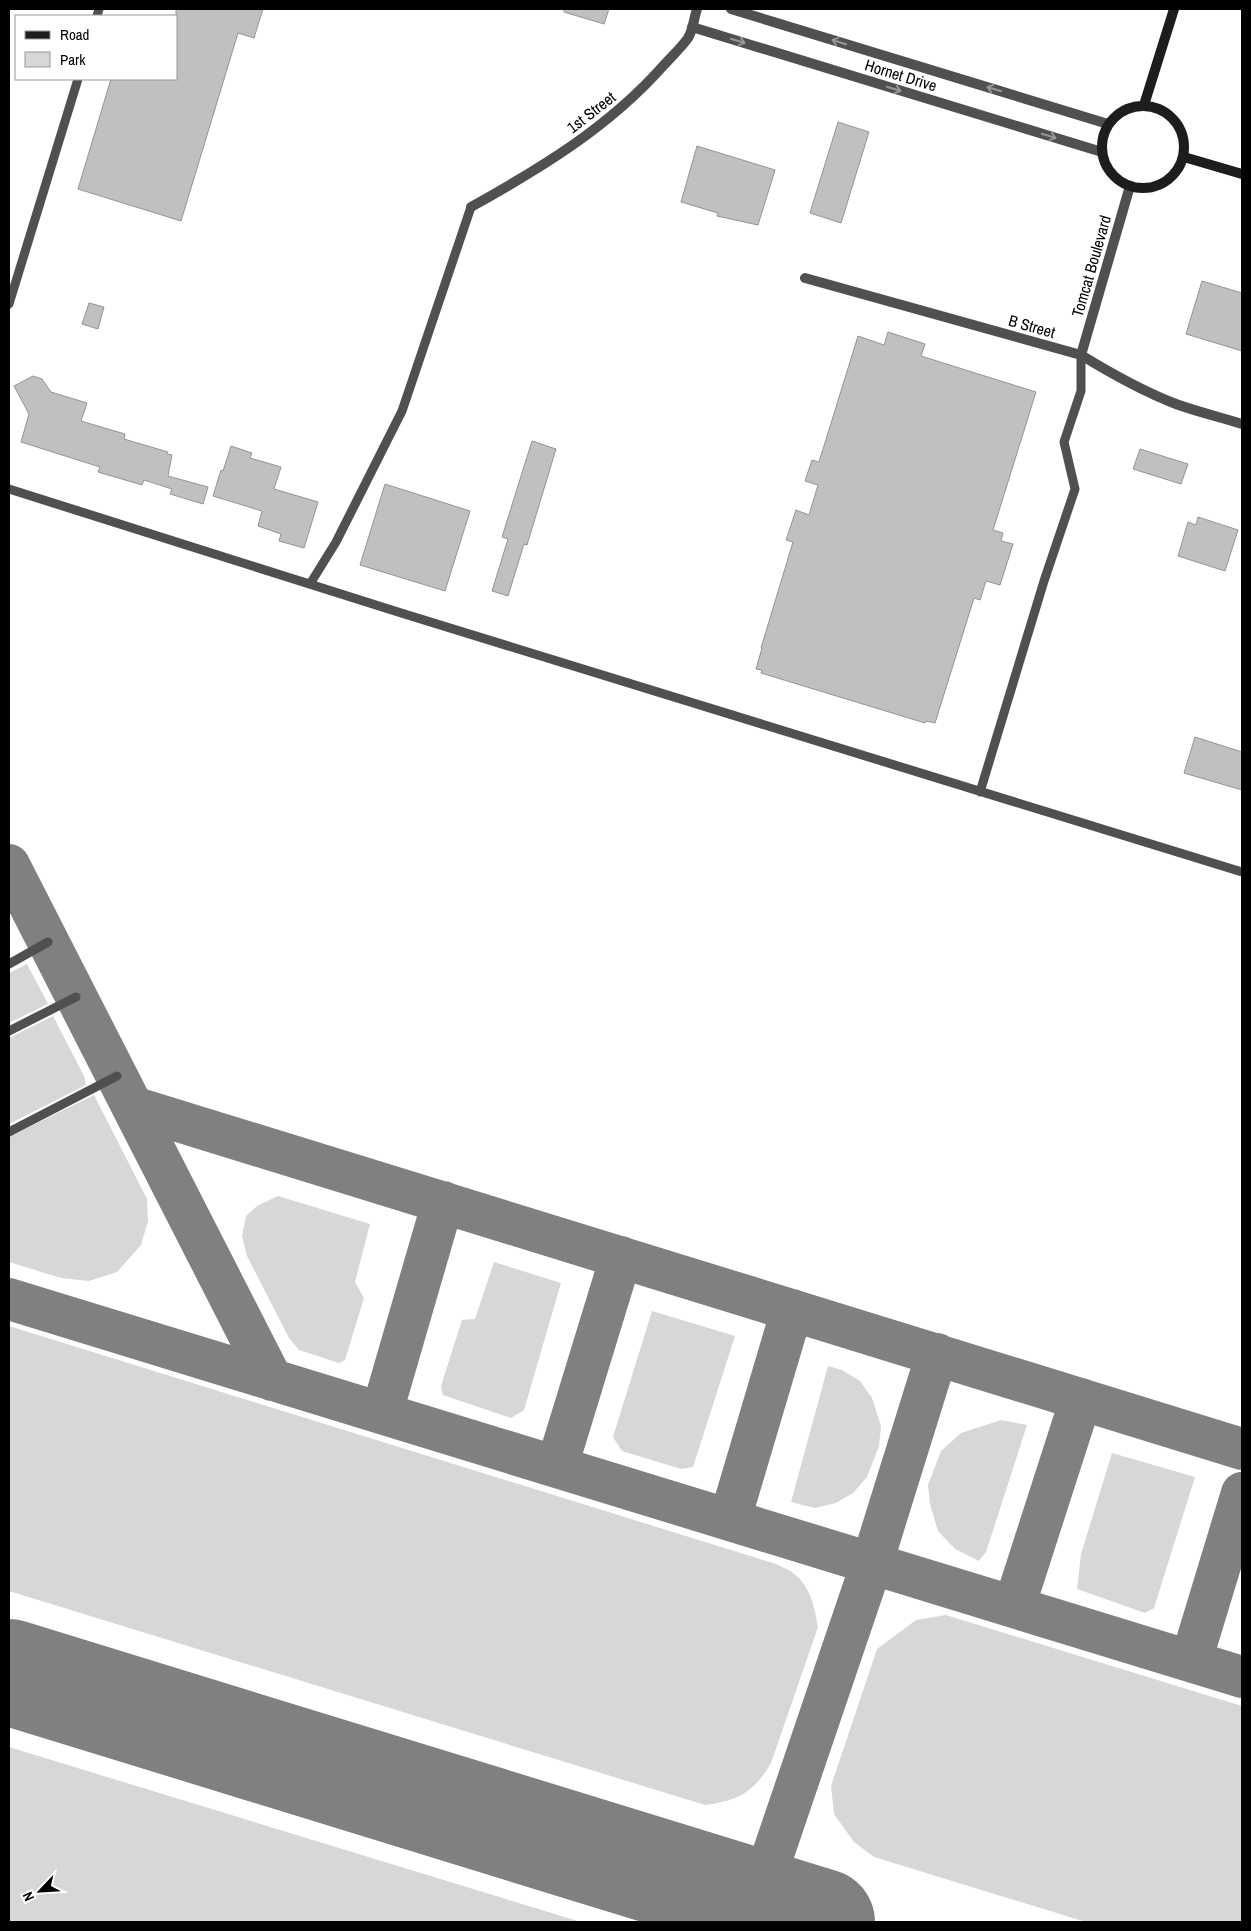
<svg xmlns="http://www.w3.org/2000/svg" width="1251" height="1931" font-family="'Archivo Narrow',sans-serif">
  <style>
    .green { fill: #d7d7d7 }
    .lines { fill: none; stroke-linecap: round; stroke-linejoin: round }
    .taxiway { stroke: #808080; stroke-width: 42 }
    .runway { stroke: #808080; stroke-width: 106 }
    .building { fill: #c0c0c0; stroke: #949494 }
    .lane { stroke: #505050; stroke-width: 9 }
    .street { stroke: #505050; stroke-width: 10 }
    .secondary { stroke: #1d1d1d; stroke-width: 10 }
    .oneway { stroke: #969696 }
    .labels { text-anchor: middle; stroke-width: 4.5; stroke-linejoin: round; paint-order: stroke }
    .street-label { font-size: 16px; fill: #000; stroke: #fff }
  </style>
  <rect width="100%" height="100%" fill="#fff"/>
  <!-- green -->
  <path class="green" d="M27,964L48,1004L9,1023V973Z
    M53,1016L84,1076L86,1085L9,1124V1038Z
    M94,1095L147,1199L148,1221L141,1245L117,1272L89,1281L61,1278L9,1262V1137Z
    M278,1196L370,1224L355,1282L364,1298L345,1360L339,1363L299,1350L289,1338L247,1256L242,1236L246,1216L257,1206Z
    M494,1262L561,1283L524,1410L511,1418L443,1395L441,1386L462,1320L475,1319Z
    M652,1311L735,1336L693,1467L681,1469L622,1451L613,1437Z
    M9,1326L776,1564C781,1567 788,1569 793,1573C810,1585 815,1608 818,1627L771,1763C754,1792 738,1801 705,1805L9,1591Z
    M828,1366L842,1370L860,1381L872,1398L881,1426L879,1446L867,1477L853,1493L836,1503L815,1508L791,1502Z
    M1001,1420L1027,1425L986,1552L979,1561L955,1549L938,1531L930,1504L928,1485L941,1451L961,1433Z
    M1112,1453L1195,1477L1154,1608L1145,1613L1077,1589L1081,1554Z
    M946,1615L1242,1706V1922H1086L874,1857L854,1842L834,1814L831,1786L877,1649L916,1620Z
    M9,1747L581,1922H9Z"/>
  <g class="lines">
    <!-- taxiway -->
    <path class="taxiway" d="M9,865L272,1380
      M133,1107L1242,1449
      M9,1299L1242,1677
      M382,1412L443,1202
      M557,1466L621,1257
      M730,1519L792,1310
      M1014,1607L1081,1399
      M1191,1661L1242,1493
      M750,1922L872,1563L937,1354"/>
    <!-- runway -->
    <path class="runway" d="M9,1672L822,1922"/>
  </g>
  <!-- building -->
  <path class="building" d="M176,9H263L254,38L238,33L181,221L78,189L111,79H176Z
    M564,9H609L604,24L564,12Z
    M838,122L869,132L841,223L810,213Z
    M697,146L775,170L758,225L717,216L718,213L681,202Z
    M1202,281L1242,293V351L1186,334Z
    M89,303L104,307L98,329L82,324Z
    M888,332L925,344L921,356L1036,392L993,530L1003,533L1001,541L1013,544L1000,585L986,581L980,600L974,598L935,723L926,721L925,723L761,673L762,670L756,669L762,648H761L793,542L786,540L796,510L809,515L818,485L805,481L812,460L819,462L858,336L884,345Z
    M33,376L42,379L51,392L87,403L81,421L125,434L124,439L168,452L167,454L172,455L168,476L208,487L203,504L170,494L172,489L144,480L142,485L98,472L100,467L21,442L29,414L14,386Z
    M532,441L556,449L527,545L524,544L508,596L492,591L508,539L502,537Z
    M231,446L252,453L250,458L281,467L274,489L318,502L304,548L279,541L281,534L258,526L262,511L213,496L221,470L223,471Z
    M1140,449L1188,464L1181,484L1133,469Z
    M385,484L470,511L445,591L360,565Z
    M1198,517L1238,530L1225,571L1178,556L1188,522L1196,525Z
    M1195,737L1242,752V790L1184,773Z"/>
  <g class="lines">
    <!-- lane -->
    <path class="lane" d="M97,16L99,9
      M9,304L78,79
      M9,489L398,612L1242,872
      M310,584L336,542L402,411L471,207
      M980,792L1044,581L1075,489L1064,442L1081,391V355
      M9,964L48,942
      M9,1031L76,997
      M9,1132L117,1076"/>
    <!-- street -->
    <path class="street" d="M731,9L1108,124
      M692,27L1102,152
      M471,207C541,168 609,127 663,66C671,57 681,48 688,38C693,30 694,18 697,9
      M805,278L1081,355C1112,374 1142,391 1176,404C1198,412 1220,417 1242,424
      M1081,355L1130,186"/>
    <!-- secondary -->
    <path class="secondary" d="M1144,105L1174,9
      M1102 147a41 41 0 1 1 82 0a41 41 0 1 1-82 0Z
      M1184,157L1242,174"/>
  </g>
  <!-- one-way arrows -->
  <defs><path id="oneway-shaft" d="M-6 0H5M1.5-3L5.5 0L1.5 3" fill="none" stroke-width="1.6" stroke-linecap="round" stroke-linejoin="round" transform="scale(1.25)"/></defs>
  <g class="oneway">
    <use href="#oneway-shaft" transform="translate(738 41) rotate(17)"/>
    <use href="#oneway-shaft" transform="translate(839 42) rotate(-163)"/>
    <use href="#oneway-shaft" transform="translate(894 89) rotate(17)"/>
    <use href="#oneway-shaft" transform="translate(994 89) rotate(-163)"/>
    <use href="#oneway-shaft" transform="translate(1049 136) rotate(17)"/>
  </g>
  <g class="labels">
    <!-- street labels -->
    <g class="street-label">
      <text transform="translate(901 75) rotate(17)" y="6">Hornet Drive</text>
      <text transform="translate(591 112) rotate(-38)" y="6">1st Street</text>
      <text transform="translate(1091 266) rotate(-74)" y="6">Tomcat Boulevard</text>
      <text transform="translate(1032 326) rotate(16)" y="6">B Street</text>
    </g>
  </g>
  <!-- border -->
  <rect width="1251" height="1931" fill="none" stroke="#000000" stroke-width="20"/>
  <!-- legend -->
  <rect x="15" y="15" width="162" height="65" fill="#ffffff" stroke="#999999"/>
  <rect x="25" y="31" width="25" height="8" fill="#1d1d1d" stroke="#999999"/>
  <text x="60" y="40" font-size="15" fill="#000000">Road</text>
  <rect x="25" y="52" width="25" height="15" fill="#d7d7d7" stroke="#999999"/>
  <text x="60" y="65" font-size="15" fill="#000000">Park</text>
  <!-- north arrow -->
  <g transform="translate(40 1891) rotate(245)" stroke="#ffffff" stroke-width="4" paint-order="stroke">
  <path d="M0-4L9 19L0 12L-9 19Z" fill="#000000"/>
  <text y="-8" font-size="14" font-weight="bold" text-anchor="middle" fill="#000000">N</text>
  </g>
</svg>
